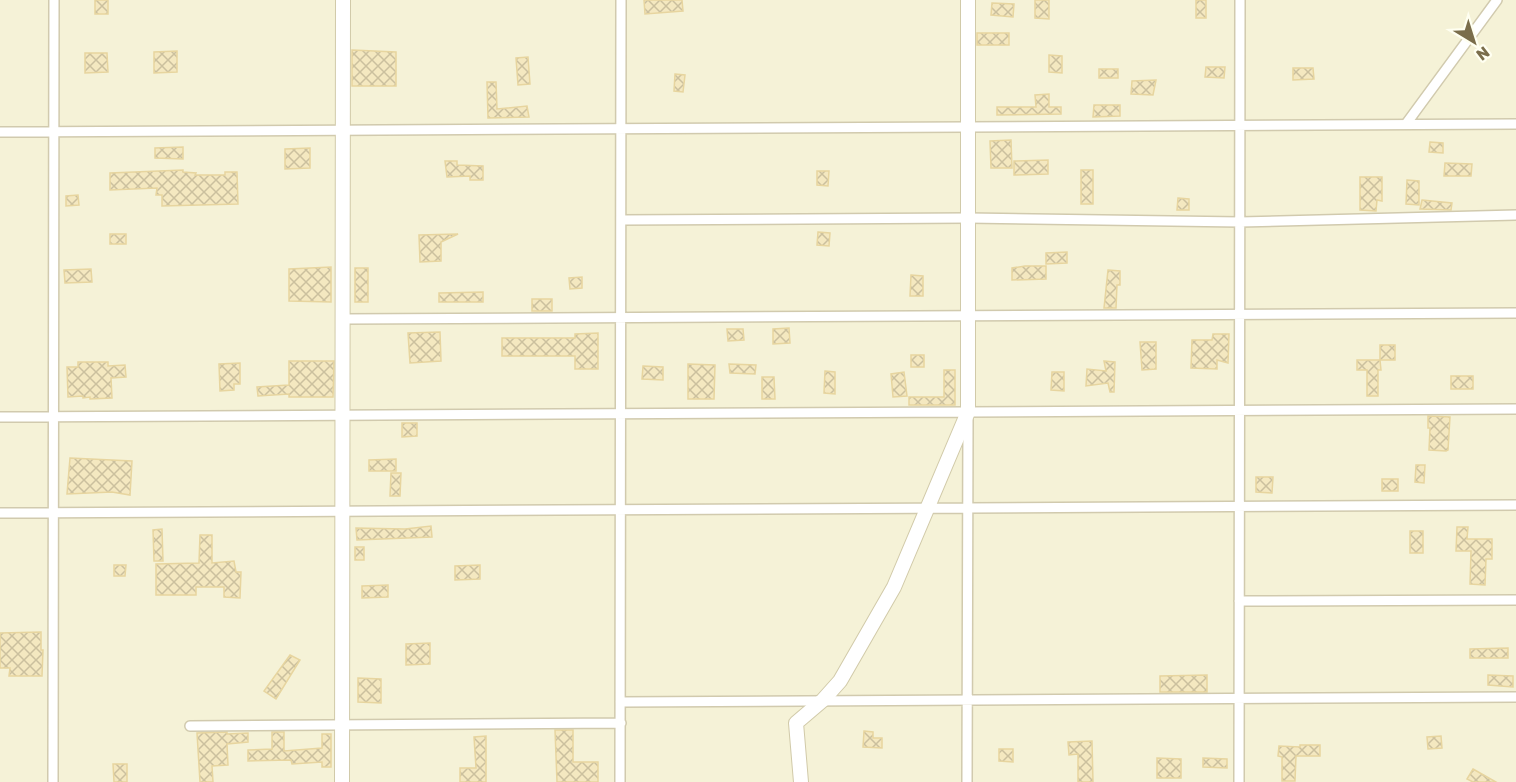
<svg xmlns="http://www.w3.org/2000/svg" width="1516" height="782" font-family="Rubik,sans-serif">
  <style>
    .residential { fill: #f5f2d7 }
    .building { fill: url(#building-cross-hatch); stroke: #e7d59f; stroke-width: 1.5 }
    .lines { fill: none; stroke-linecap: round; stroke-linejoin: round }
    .street-casing { stroke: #d1caae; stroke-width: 12 }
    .secondary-casing { stroke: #d1caa9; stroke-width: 16 }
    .street { stroke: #fff; stroke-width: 9 }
    .secondary { stroke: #fff; stroke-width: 14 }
  </style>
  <defs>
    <pattern id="building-cross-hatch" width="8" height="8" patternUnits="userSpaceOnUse" patternTransform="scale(1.5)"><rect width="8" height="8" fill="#f4e8c0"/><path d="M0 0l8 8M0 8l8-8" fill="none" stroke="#cbc09e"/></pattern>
  </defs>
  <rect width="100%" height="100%" fill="#fdfde9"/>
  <!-- residential -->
  <path class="residential" d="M0,0H1516V782H0Z"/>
  <!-- building -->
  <path class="building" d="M95,0H108V14H95Z
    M644,0H682L683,11L645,14Z
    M1035,0H1049V19L1035,18Z
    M1196,0H1206V18H1196Z
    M992,3L1014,4L1013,17L991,15Z
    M977,33H1009V45H977Z
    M352,50L396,52V86H352Z
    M177,51V72L154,73V52Z
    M85,53H107L108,72L85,73Z
    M1049,55L1062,56V73L1049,72Z
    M528,57L530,84L518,85L516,58Z
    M1206,67H1225L1224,78L1205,77Z
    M1293,68H1313L1314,79L1293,80Z
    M1099,69H1118V78H1099Z
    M675,74L685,75L683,92L674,91Z
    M1156,80L1153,95L1131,94L1132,81Z
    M487,82H496L497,109L527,106L529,117L488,118Z
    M1049,94V107H1061V114L997,115V107H1036L1035,95Z
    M1094,105H1120V116L1093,117Z
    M1011,140L1012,168H991L990,141Z
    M1430,142L1443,143V153L1429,152Z
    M183,147V159L155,158V148Z
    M310,148V168L285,169V149Z
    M1048,160V174L1014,175V161Z
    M445,161H457V165L483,166V180H470V176L447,177Z
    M1445,163L1472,164L1471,176H1444Z
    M183,170V172L196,173L195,175H225V172H237L238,204L162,206V195H156L157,188L110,190V173Z
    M1081,170H1093V204H1081Z
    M817,171H829L828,186L817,185Z
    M1360,177H1382V201L1377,200L1376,211L1360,210Z
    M1407,180L1419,181V205L1406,204Z
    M78,195L79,205L66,206V196Z
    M1178,198L1189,199V210H1177Z
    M1422,200L1452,203L1451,210L1420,209Z
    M818,232L830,233L829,246L817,245Z
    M110,234H126V244H110Z
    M458,234L441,242V261L420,262L419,235Z
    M1067,252V263L1046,264V253Z
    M1025,266H1046V279L1012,280V268Z
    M331,267V302L289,301V269Z
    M355,268H368V302H355Z
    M91,269L92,282L65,283L64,270Z
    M1108,270L1120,271V285H1117L1116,308H1104Z
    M911,275L923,276V296H910Z
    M582,277V288L570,289L569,278Z
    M483,292V302H439V293Z
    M532,299H552V311H532Z
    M789,328L790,343L773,344V329Z
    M727,329H743L744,340L728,341Z
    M440,332L441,361L410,363L408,333Z
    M598,333V369H575V356H502V338H575V334Z
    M1213,334H1229L1228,363L1217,360V369L1191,368L1192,340H1212Z
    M1140,342H1156V369L1142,370Z
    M1380,345H1395V360H1380Z
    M911,355H924V367H911Z
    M1357,360H1380L1381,370H1378V396H1367V370H1357Z
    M289,361H334L333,397H289V394L258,396L257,387L289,385Z
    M1104,361L1115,362L1114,392H1110L1108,383L1086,386L1087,369L1106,371Z
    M78,362H108V366L125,365L126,377L111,378L112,398L90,399V397L83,398V396L68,397L67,367H78Z
    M240,363V384H234V390L220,391L219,364Z
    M688,364L715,365L714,399H688Z
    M729,364L756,365L755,374L730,373Z
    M643,366L663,367V380L642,379Z
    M944,370H955V405H909V397H944Z
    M825,371L835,372V394L824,393Z
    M904,372L907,396L893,397L891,374Z
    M1052,372H1064V391L1051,390Z
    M1451,376H1473V389H1451Z
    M762,377H774L775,399H762Z
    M1428,416L1450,417L1448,450L1446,451L1429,450L1430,428H1428Z
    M402,423H417V436L402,437Z
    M70,458L132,461L130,495L112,492L67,494Z
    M396,459V471H369V460Z
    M1416,465H1425L1424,483L1415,482Z
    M391,473H401L400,496H390Z
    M1256,477H1273L1272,493L1256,492Z
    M1382,479H1398V491H1382Z
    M431,526L432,537L357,540L356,528L405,529Z
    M1457,527H1468L1467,539H1492V559H1486L1485,585L1470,584L1471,551H1456Z
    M162,529L163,561H154L153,530Z
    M1410,531H1423V553H1410Z
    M200,535H212V563L234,561L236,572H241L240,598L224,597V587H196V595H156V564L199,563Z
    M355,547H364V560H355Z
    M114,565H126L125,576H114Z
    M480,565V579L455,580V566Z
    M388,585V597L362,598V586Z
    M41,632V650H43L42,676H9L10,668H0V633Z
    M430,643V664L406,665V644Z
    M1508,648V658H1470V649Z
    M290,655L300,660L276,699L264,691Z
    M1207,675V692H1160V676Z
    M1488,675L1513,676V687L1488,685Z
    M358,678L381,679V703L358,702Z
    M555,730H573V762H598V782H557Z
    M864,731L873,732V738H882V748L863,747Z
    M227,732V734L248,733V742L227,744L228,765L212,766L213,782H200L197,733Z
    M272,732H284V751L322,748V734H331V767H322V762L292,764L291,760L248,761V750L272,749Z
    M486,736V782H460V768H476L474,737Z
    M1441,736L1442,748L1428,749L1427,737Z
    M1092,741L1093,782H1078V754L1069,755L1068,742Z
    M1300,745H1320V756H1296L1295,781H1282V757L1278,756L1279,746L1300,747Z
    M999,749H1013V762L999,761Z
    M1157,758L1181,759V778H1157Z
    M1203,758L1227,759V768L1203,767Z
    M113,764H127V782H114Z
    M1473,769L1496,782H1473L1467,779Z"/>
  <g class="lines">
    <!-- street casing -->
    <g class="street-casing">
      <path id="street" d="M1406,124L1497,0
        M0,132L1516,124
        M621,220L968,218L1240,222L1516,215
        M343,319L1516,313
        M0,417L1516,409
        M0,513L1516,505
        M1239,601L1516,600
        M620,702L1516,697
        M190,726L621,723
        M53,782L54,0
        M620,782L621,0
        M967,782L968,420
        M1239,782L1240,0"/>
    </g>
    <!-- secondary casing -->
    <g class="secondary-casing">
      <path id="secondary" d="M342,782L343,0
        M801,782L796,723L823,700L840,681L894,587L968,412V0"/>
    </g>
    <!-- street -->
    <use href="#street" class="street"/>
    <!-- secondary -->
    <use href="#secondary" class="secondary"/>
  </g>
  <!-- north arrow -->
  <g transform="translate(1474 42) rotate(142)" stroke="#fffff1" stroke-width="4.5" paint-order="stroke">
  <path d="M0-4.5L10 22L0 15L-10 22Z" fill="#7a6d4b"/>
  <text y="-9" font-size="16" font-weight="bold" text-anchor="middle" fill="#7a6d4b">N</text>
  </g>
</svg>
